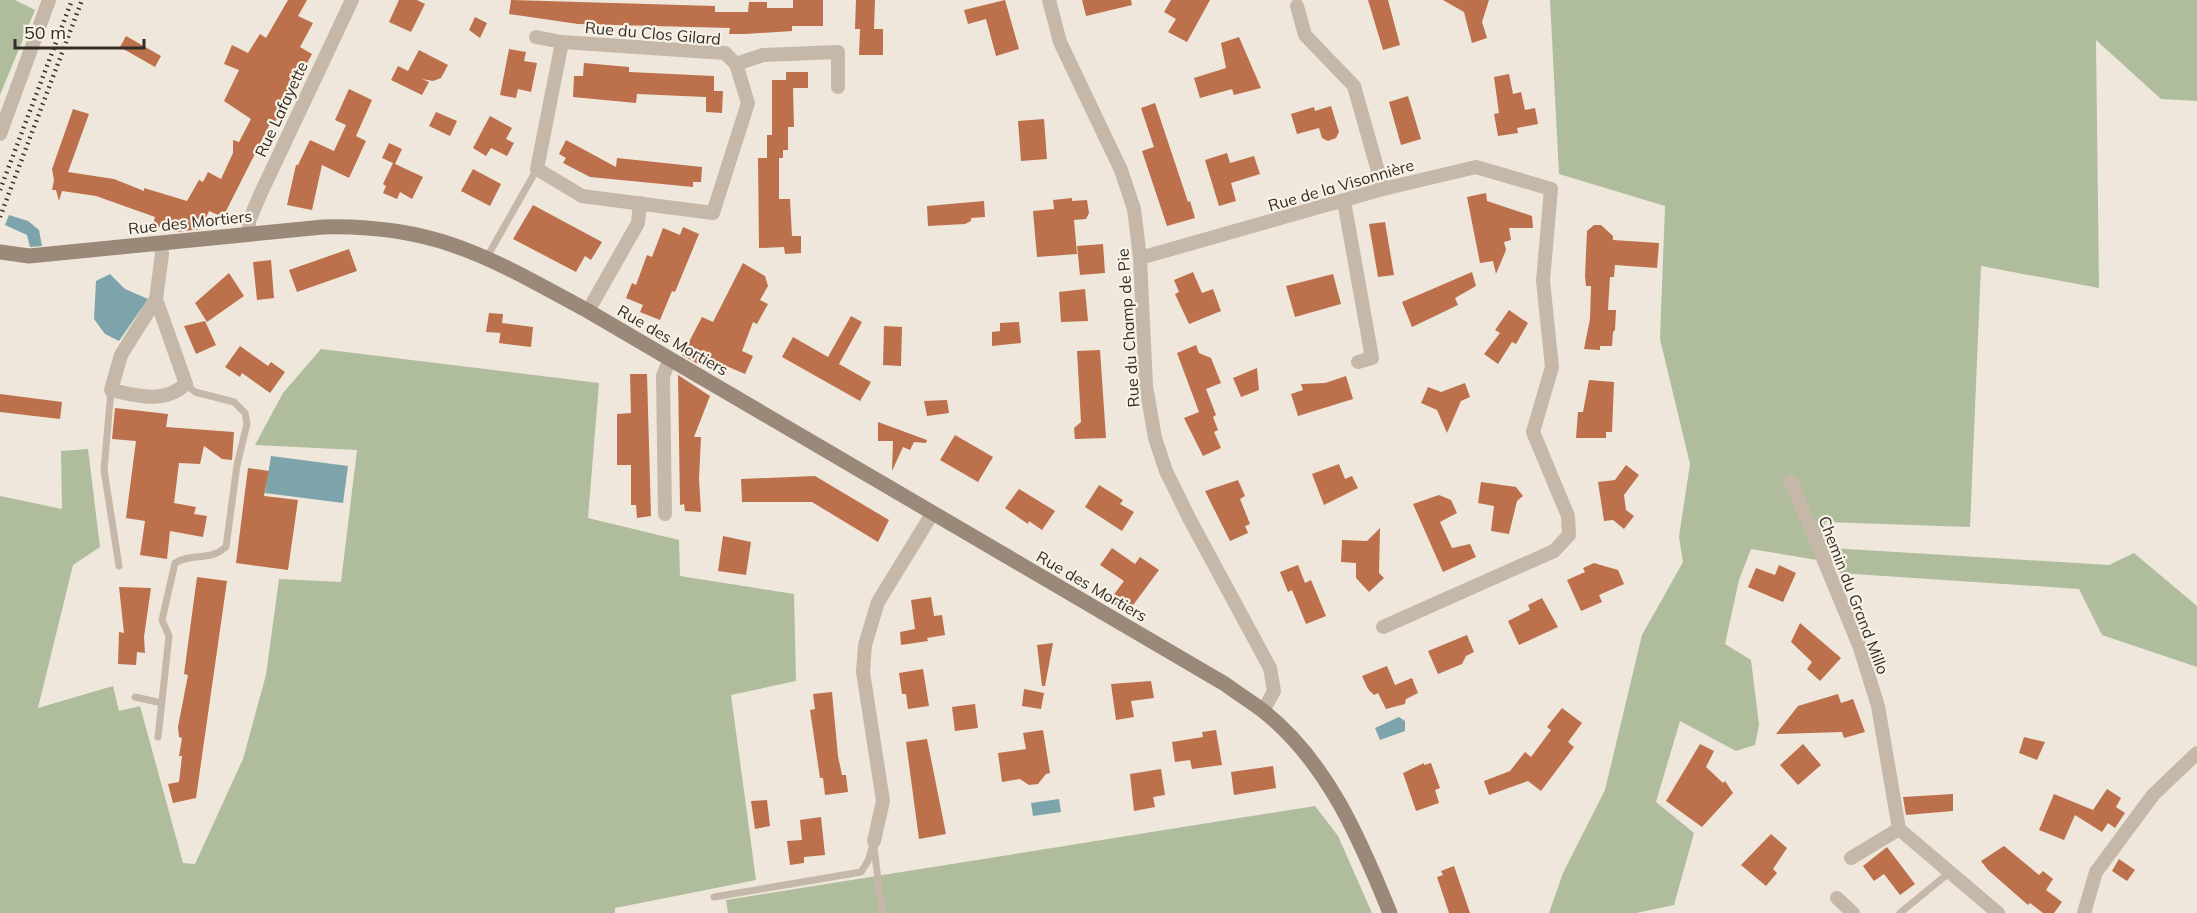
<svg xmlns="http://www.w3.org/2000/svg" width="2197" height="913" font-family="Mulish,sans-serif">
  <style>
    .green { fill: #afbd9c }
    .water { fill: #7ca4aa }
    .building { fill: #bc704c }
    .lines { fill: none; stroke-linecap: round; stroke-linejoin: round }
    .lane { stroke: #c6b8a8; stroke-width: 7 }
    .street { stroke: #c6b8a8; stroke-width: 14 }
    .secondary { stroke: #9a8879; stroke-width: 15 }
    .rail { stroke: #342c27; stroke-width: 4.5; stroke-dasharray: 1.5 4.5; stroke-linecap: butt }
    .labels { text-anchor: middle; stroke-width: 4.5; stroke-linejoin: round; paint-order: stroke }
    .street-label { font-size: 16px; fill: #342c27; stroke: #f7f1e6 }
  </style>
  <rect width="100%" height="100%" fill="#efe7db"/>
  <!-- green -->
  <path class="green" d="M0,0H15L35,10L0,95Z
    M1550,0H2197V101L2161,99L2096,40L2099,288L1981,266L1970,527L1825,522L1831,548L2109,565L2134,553L2197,606V667L2102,635L2079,589L1839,573L1835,563L1751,549L1739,580L1725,644L1751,660L1759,725L1755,745L1736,751L1680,721L1656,802L1694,833L1674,905L1636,913H1549L1563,873L1605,790L1642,635L1683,562L1679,537L1690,464L1660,339L1665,206L1559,174Z
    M321,349L599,383L588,518L679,540L680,576L794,594L796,681L731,695L756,880L615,908V913H0V496L62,509L61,451L88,449L100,547L73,565L38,708L113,686L119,711L140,706L183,863L195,864L243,759L266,675L279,579L341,582L357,450L255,445L283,393Z
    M1315,806L1338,836L1372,913H728L726,900Z"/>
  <!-- water -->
  <path class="water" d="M9,215L28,221L39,230L42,246L30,247L27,235L5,225Z
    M110,274L125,289L148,299L119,341L105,334L94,319L96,281Z
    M271,456L348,466L343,503L265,493Z
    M1399,717L1405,721V731L1380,740L1375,728Z
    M1059,799L1061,812L1033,816L1031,803Z"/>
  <!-- building -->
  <path class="building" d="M288,0H307L298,16L313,23L300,47L312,54L273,126L270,124L223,217L209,211L201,229L176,232L153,225L155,217L96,196L62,191L59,201L56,190H52L54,180L52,169L73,109L89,114L68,172L114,179L144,191V188L187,201L199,180L203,182L208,172L221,179L233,153V140L239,142L251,119L224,101L239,70L224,64L232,45L248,53L260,34L266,38Z
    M399,0H417L425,4L411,32L389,22Z
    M511,0L715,6V12H748L749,2H767V8H793V0H823V26H792V31L745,34H729L730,28L578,24L509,14Z
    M856,0H875L874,29H883V55H859L860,29H855Z
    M1005,0L1019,49L996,56L986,19L968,24L964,10Z
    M1082,0H1131L1132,5L1086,16Z
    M1171,0H1210L1187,42L1168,32L1176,19L1164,12Z
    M1368,0H1388L1400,45L1383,50Z
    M1443,0H1489L1482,22L1487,38L1472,43L1464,12Z
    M475,17L487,23L480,38L469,30Z
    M126,36L161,56L155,67L120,47Z
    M1239,37L1261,88L1234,95L1232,89L1200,98L1194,78L1226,68L1221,43Z
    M509,49L526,52L524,61L537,63L531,92L518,89L516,98L500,95Z
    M419,50L448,65L441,78L433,81L422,79L429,82L422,95L391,80L398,66L408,71Z
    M584,63L629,67V72L714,76V91H723L722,113L706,112V97L637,94L636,103L573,97L574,76H583Z
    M786,72H808V88H793L794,127H788V150H783V158H767V135H772V80H786Z
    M1509,74L1513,94L1521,92L1525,110L1535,108L1538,124L1517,128L1518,133L1498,136L1494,114L1499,113L1494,77Z
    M349,89L372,100L356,136L366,141L349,178L322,165L312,210L287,205L296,165H298L310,140L334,151L346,125L335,120Z
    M1408,96L1421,139L1401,145L1389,102Z
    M1155,103L1188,202L1190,201L1195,218L1167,226L1142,151L1154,147L1141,108Z
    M1331,106L1339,132L1336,138L1328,141L1322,138L1319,128L1297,134L1291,114L1314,107L1315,111Z
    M436,112L457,121L450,136L429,126Z
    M490,116L512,128L506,139L514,143L507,156L491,148L486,156L473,148Z
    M1044,119L1047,159L1021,161L1018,121Z
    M566,140L616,167L617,158L702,167L701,182H693V187L590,177L563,163L566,158L559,154Z
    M389,143L402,149L395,164L382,158Z
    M1227,153L1230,163L1254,156L1260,174L1231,183L1236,201L1219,206L1205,160Z
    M758,158H779V199H790L792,236H801V253L785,254L784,247L759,248Z
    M393,163L423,177L412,199L400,192L397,199L383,193L386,186L383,184Z
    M473,169L501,184L490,206L461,191Z
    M1486,193L1487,201L1532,216L1533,228H1509L1511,240L1504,242L1506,250L1496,274L1493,261L1480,263L1467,197Z
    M1072,198V201L1087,200L1089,213L1086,219L1074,220L1077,254L1037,257L1033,211L1054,209L1053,200Z
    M984,201L985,217L971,218V221L965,224L928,226L927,206Z
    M533,205L602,242L591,260L585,256L576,272L513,239Z
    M1385,222L1394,275L1378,277L1369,224Z
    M1594,225H1601L1613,236V240L1659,243L1657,268L1615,265L1614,277H1610L1608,310H1616L1615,330L1613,332L1612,346H1600V350L1584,349L1590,319L1591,286H1586L1585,276L1587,231Z
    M683,227L699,234L675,292L672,291L660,320L640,312L643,305L626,298L632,283L636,285L647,255L652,257L663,228L680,235Z
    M1103,244L1105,273L1080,275L1077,246Z
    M349,249L357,271L297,292L289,270Z
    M271,260L274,298L257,300L253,262Z
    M743,263L765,276L768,286L760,300L768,304L757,324L753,322L742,351L753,356L745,374L703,356L698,364L682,355L702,317L713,322Z
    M1193,272L1202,293L1213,289L1221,311L1189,324L1175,294L1179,292L1174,280Z
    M1472,272L1476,286L1455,298L1458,305L1412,327L1402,302Z
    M229,273L244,296L207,322L195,303Z
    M1333,274L1341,304L1295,317L1286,286Z
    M1085,289L1088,321L1061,322L1059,292Z
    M1509,310L1528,323L1516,344L1512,342L1498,364L1484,354L1500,333L1495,330Z
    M489,313L503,314L501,333L486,332Z
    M851,316L862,322L839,364L871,382L860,401L782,357L793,337L828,357Z
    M205,321L216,345L196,354L184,326Z
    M1019,322L1021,343L992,346V332L1000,331V323Z
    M502,323L533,327L531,347L499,343Z
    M884,326L902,327L901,366L883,365Z
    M1196,345L1199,353L1211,358L1221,383L1206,389L1216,415L1213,417L1218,430L1214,432L1221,448L1203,456L1184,418L1199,412L1177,353Z
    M240,346L268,366L271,362L285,372L270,393L242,373L240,377L225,367Z
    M1100,350L1106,438L1075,439L1074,428L1081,422L1077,351Z
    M1257,368L1259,390L1241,397L1233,378Z
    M630,374H647L651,516L637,518L636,505H631V465H617V414L631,413Z
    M678,375L710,396L694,437H701L699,479L701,512L685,511L684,504L680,505Z
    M1346,376L1353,399L1298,416L1291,394L1303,390L1301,384L1325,383Z
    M1589,380L1614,382L1612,432H1606V438H1576L1578,412H1583Z
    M1465,383L1470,397L1461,401L1447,433L1437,410L1421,403L1428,387L1441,392Z
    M0,394L62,402L60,419L0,412Z
    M947,400L949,413L927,416L924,401Z
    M115,408L168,414L166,427L234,432L232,460L222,459L204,446L200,464L179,463L174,503L196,507L194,514L207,516L203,537L170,531L167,559L140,555L145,521L126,518L136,441L112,439Z
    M878,422L927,440L926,443L914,442L910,450L903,447L892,471L893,441H878Z
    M955,435L993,457L978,482L940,460Z
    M1339,464L1345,479L1352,476L1358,488L1324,505L1312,474Z
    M1626,465L1639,475L1624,495L1626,510L1634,516L1624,529L1613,520L1604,521L1598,482L1615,480Z
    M248,468L269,471L264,496L298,500L288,570L236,563Z
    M815,476L889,520L878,542L812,502H742L741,479Z
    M1238,480L1245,496L1240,499L1250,524L1245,526L1248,533L1230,541L1205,491Z
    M1481,482L1516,487L1523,496L1517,501L1509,534L1491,531L1494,506L1478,503Z
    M1099,485L1123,500L1120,504L1134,512L1122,531L1085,507Z
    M1019,489L1055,511L1042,530L1029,521L1028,524L1005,508Z
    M1439,495L1451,500L1457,513L1440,522L1452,548L1470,544L1476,557L1443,572L1413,504Z
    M1380,528L1379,573L1384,578L1369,592L1356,578V563L1341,562L1342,540L1367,541Z
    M723,536L751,542L746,575L718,571Z
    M1112,548L1135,564L1140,557L1159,570L1131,608L1128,606V613L1109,601L1124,581L1100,565Z
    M1594,563L1618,570L1624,584L1599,595L1602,602L1581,611L1567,580L1585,572L1583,568Z
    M1298,565L1305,583L1311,580L1326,616L1306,624L1292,590L1288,592L1280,572Z
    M1779,565L1796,573L1783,602L1748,587L1756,568L1775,575Z
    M197,577L227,581L196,798L173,803L168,784L179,782L182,756H179L182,738L179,737L178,727L188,675L184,674Z
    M119,587L151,588L144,637L145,653L137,652L136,665L118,664L119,632L124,633Z
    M931,597L934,616L942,615L945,635L927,638L928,641L901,645L900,632L915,629L911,600Z
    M1542,598L1558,627L1519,645L1508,621L1530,610L1528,605Z
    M1800,623L1841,658L1820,681L1807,669L1812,662L1791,642Z
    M1467,635L1474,652L1466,656L1462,664L1438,674L1428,651Z
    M1053,643L1045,686H1042L1037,645Z
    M1387,666L1395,685L1412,678L1418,693L1406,699L1405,704L1386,709L1378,693L1374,695L1368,689L1362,676Z
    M923,669L929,706L908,709L906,694H902L899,673Z
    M1151,681L1154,698L1131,701L1134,717L1116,720L1111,684Z
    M1024,689L1044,693L1041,709L1022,706Z
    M832,692L838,756L842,775H846L848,792L825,795L823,778H820L810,710L815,709L813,694Z
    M1838,694L1841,703L1853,699L1865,732L1844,738L1842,732L1776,734L1798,706Z
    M975,704L978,728L955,731L952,707Z
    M1562,708L1582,723L1568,742L1574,747L1541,791L1528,781L1489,795L1484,781L1510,771L1525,752L1531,757L1551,730L1547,727Z
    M1043,730L1050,773L1046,774L1038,784L1029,785L1020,779L1002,782L998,753L1026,749L1023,733Z
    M1216,730L1222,765L1192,769L1190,760L1175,762L1172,742L1203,737L1202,732Z
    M2024,737L2045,742L2037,760L2019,753Z
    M927,739L946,834L919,839L906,742Z
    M1700,744L1714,751L1706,767L1723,783L1725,781L1733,793L1702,827L1666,801Z
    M1803,744L1821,765L1798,785L1780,765Z
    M1424,763V765L1431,763L1440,788L1435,790L1439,803L1416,811L1403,773Z
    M1273,766L1276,788L1234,795L1231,772Z
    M1161,769L1165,795L1153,797L1155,807L1134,811L1130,774Z
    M2107,789L2121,798L2116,807L2125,813L2115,828L2108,823L2102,832L2075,815L2064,840L2039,830L2054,794L2093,810Z
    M1953,794V811L1906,815L1903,797Z
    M767,800L770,826L755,829L751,801Z
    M821,817L825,855L804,857V863L790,865L787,841L802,840L800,820Z
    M1771,834L1787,848L1773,869L1777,873L1766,886L1741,865Z
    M2004,846L2039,875L2043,871L2053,879L2046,890L2062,902L2054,913H2043L2030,903L2028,905L1988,870L1981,861Z
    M1887,847L1915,884L1900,895L1884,874L1874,881L1863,866Z
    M2119,859L2135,870L2127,881L2112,871Z
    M1454,866L1470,913H1449L1437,877L1443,875L1441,871Z"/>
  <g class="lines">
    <!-- lane -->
    <path class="lane" d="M487,257L537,169
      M111,390L104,470L119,566
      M135,697L162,703
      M158,737L169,636L162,620L175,563C193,552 209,562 226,547L237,465L247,424L245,413L234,402L195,392L186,384
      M874,847L882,913
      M714,897L861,872L868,861L874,841
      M1900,913L1950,872"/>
    <!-- street -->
    <path class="street" d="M1049,0L1060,42L1121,170L1134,209L1140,258L1146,386L1155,438L1166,471L1189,518L1270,668L1274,691L1263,711
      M1297,6L1305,35L1354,86L1383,189
      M536,37L562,42
      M562,42L725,53L736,64L748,103L713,213L582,196L537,169Z
      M736,64L763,55L838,52V87
      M0,134L49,0
      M1344,201L1372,358L1358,362
      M249,234V221L260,195L352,0
      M1140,258L1383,189L1476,167L1551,189L1543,281L1552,367L1533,432L1568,516L1569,535L1554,551L1383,627
      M156,299L186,384C164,404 137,396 111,390L121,355L156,299L162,254L161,244
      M588,311L638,223L640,203
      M1791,481L1859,645L1878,706L1899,829
      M665,514L663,376L670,359
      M874,841L883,801L863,672L865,645L878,602L932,514
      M1851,858L1899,829L1998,913
      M1837,898L1853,913
      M2084,913L2096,872L2153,795L2197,753"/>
    <!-- secondary -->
    <path class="secondary" d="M0,252L29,256L323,227C437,224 492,259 588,311L1225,684C1237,693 1250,701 1262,710C1327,761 1360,839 1390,913"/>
    <!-- rail -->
    <path class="rail" d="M0,190L72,0
      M0,217L82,0"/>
  </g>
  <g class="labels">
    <!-- street labels -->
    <g class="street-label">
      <text transform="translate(653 33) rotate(5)" y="6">Rue du Clos Gilard</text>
      <text transform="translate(281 109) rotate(-65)" y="6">Rue Lafayette</text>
      <text transform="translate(1341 185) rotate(-16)" y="6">Rue de la Visonnière</text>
      <text transform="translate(190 222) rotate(-6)" y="6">Rue des Mortiers</text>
      <text transform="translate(1128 328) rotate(-94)" y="6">Rue du Champ de Pie</text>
      <text transform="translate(673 340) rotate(30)" y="6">Rue des Mortiers</text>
      <text transform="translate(1092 586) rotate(30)" y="6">Rue des Mortiers</text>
      <text transform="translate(1854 595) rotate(69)" y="6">Chemin du Grand Millo</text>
    </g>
  </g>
  <!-- scale -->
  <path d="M15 39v9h129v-9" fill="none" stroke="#342c27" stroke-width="3"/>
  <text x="24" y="39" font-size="18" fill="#342c27" stroke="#f7f1e6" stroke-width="4.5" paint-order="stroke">50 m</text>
</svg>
